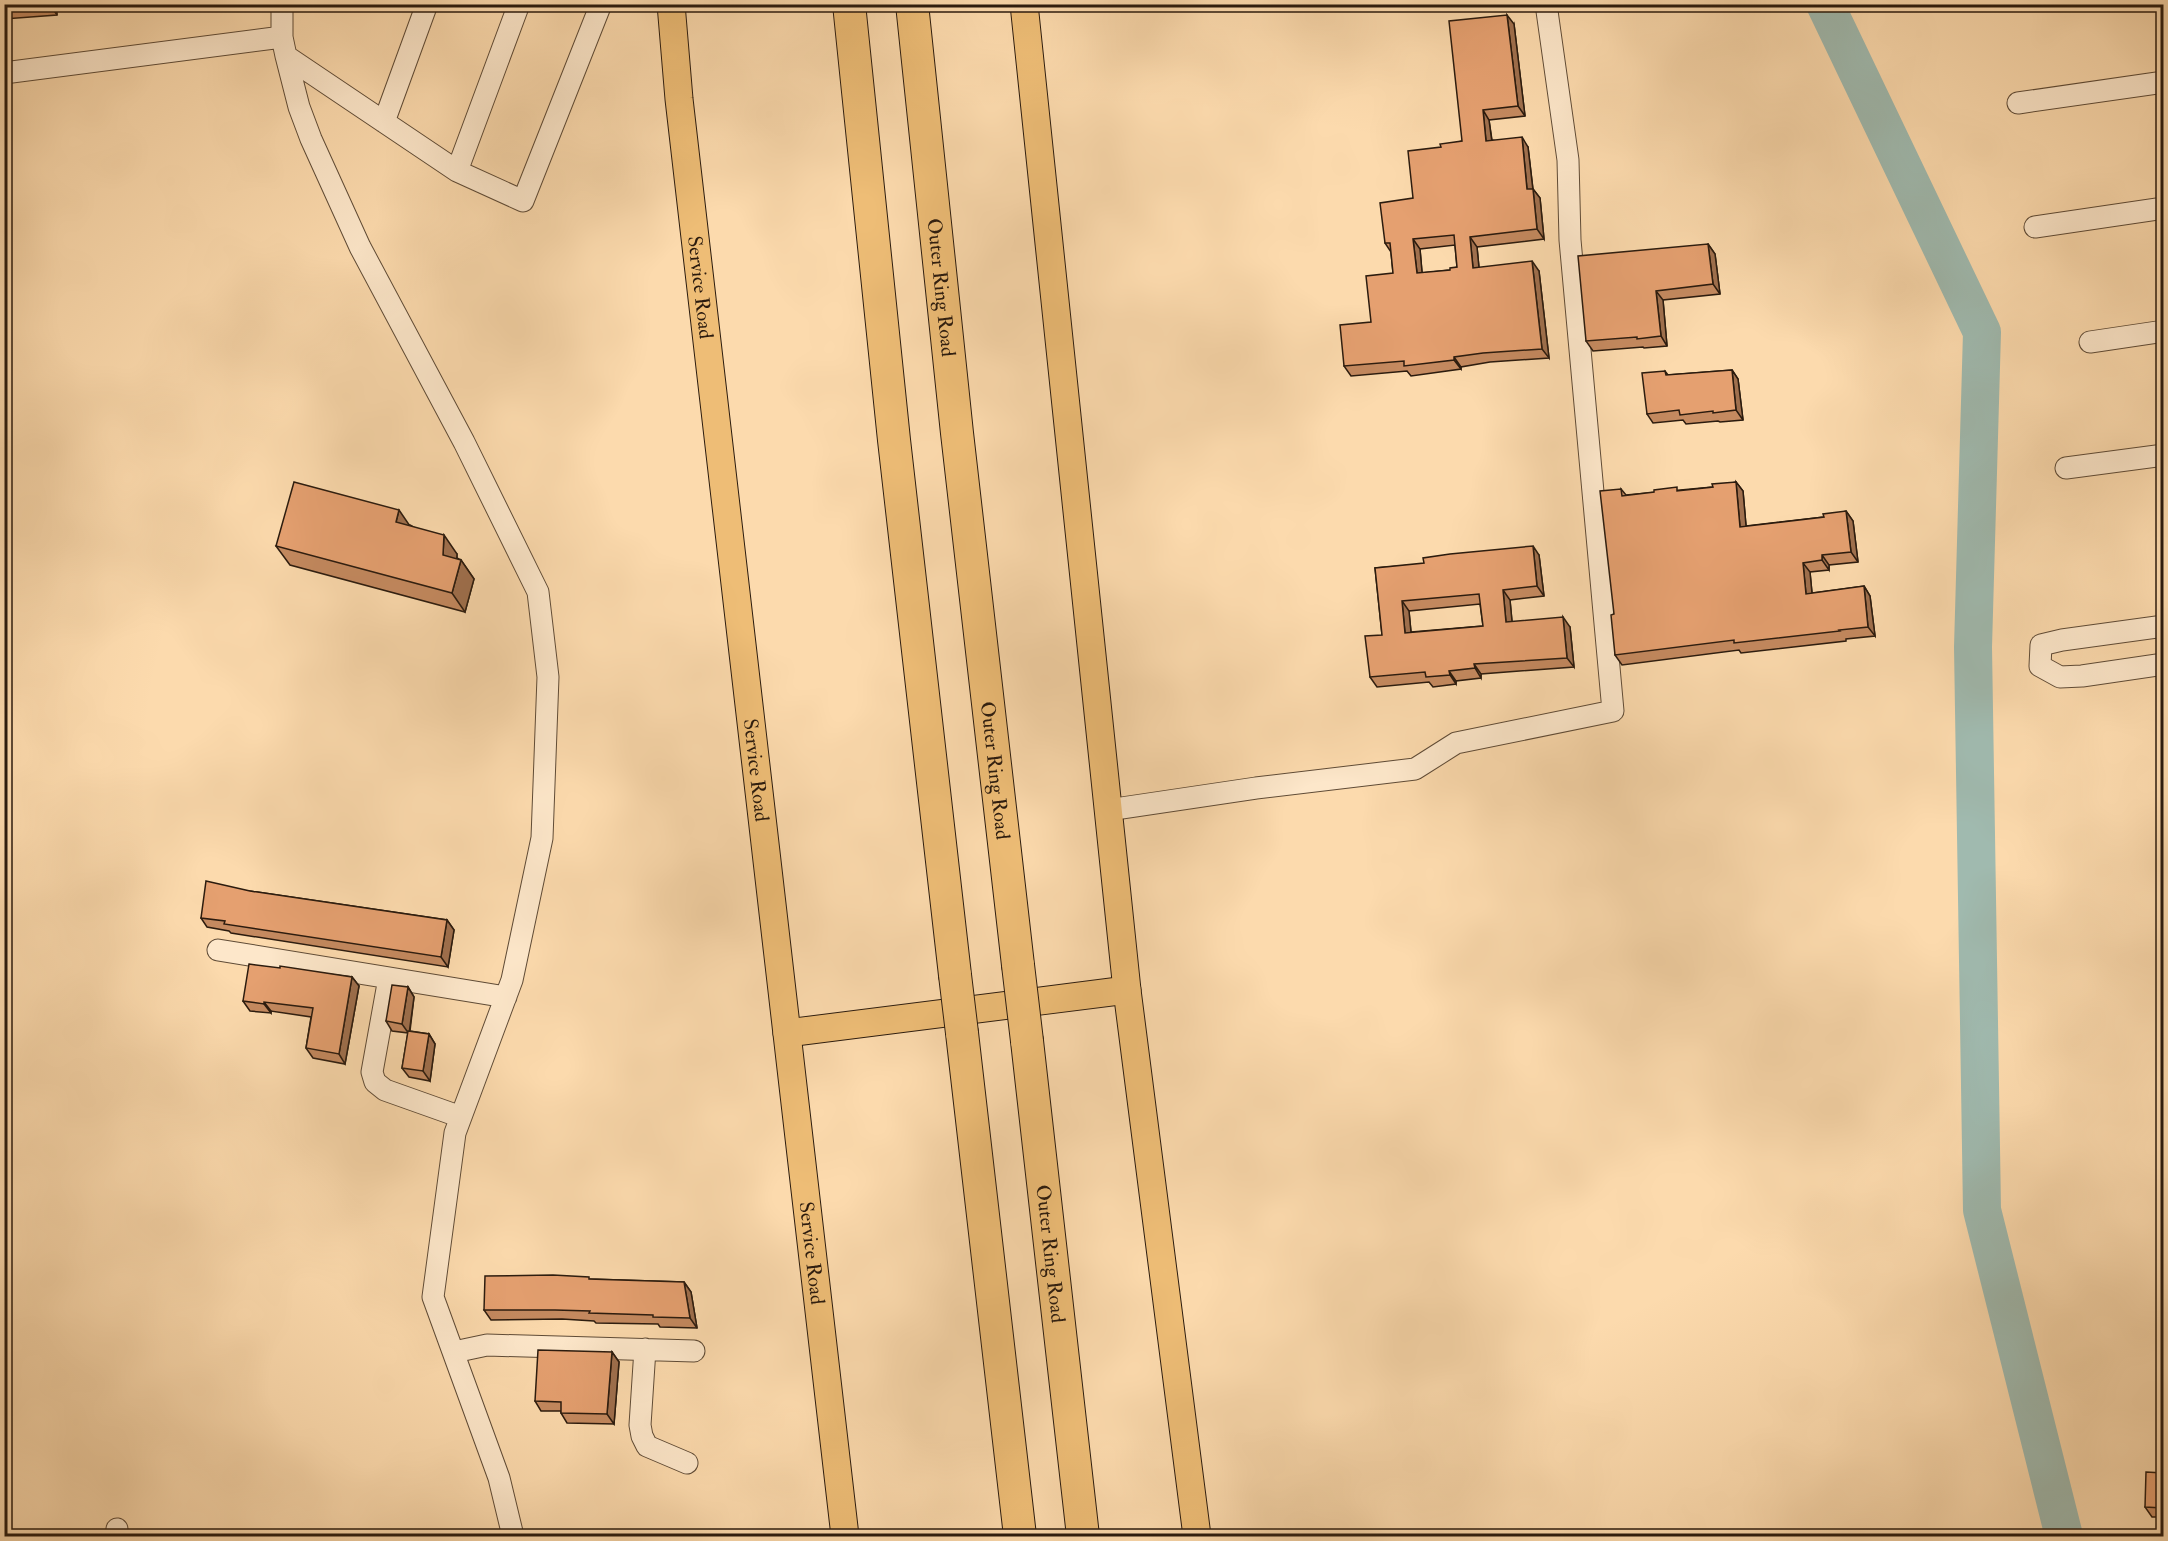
<svg xmlns="http://www.w3.org/2000/svg" width="2168" height="1541" font-family="'IM FELL Double Pica',serif">
  <style>
    .lines { fill: none; stroke-linecap: round; stroke-linejoin: round }
    .river { stroke: #a0baaf; stroke-width: 38 }
    .minor-casing { stroke: #5f4b36; stroke-width: 23 }
    .major-casing { stroke: #2b1b0e; stroke-width: 29 }
    .highway-casing { stroke: #2b1b0e; stroke-width: 34 }
    .minor { stroke: #fde7ca; stroke-width: 21 }
    .major { stroke: #eebd76; stroke-width: 27 }
    .highway { stroke: #eebd76; stroke-width: 32 }
    .highway-bridge-casing { stroke: #2b1b0e; stroke-width: 34; stroke-linecap: butt }
    .highway-bridge { stroke: #eebd76; stroke-width: 32 }
    .wall { fill: #c58a60; stroke: #2b1b0e; stroke-width: 1.5; fill-rule: evenodd }
    .shaded-wall { fill: #a0704e; stroke: #2b1b0e; stroke-width: 1.5 }
    .building { fill: #e5a070; stroke: #2b1b0e; stroke-width: 1.5; fill-rule: evenodd }
    .labels { text-anchor: middle; stroke-width: 4.5; stroke-linejoin: round; paint-order: stroke }
    .street-label { font-size: 20px; fill: #2b1b0e; stroke: #fde7ca }
  </style>
  <rect width="100%" height="100%" fill="#fcdaad"/>
  <filter id="stains"><feTurbulence type="fractalNoise" baseFrequency=".00333" numOctaves="4"/><feColorMatrix values="0 0 0 0 .2 0 0 0 0 .09 0 0 0 0 .02 0 0 0 .5 -.17"/></filter>
  <radialGradient id="worn" r=".72"><stop offset=".6" stop-color="#630" stop-opacity="0"/><stop offset="1" stop-color="#630" stop-opacity=".3"/></radialGradient>
  <g class="lines">
    <!-- river -->
    <path class="river" d="M1825,4L1982,332L1973,647L1982,1210L2064,1536"/>
    <!-- minor casing -->
    <g class="minor-casing">
      <path id="minor" d="M282,4V37L286,56L299,107L311,139L360,247L464,442L538,592L548,677L542,838L512,980L455,1133L433,1297L499,1478L513,1536
        M286,56L457,171L523,201L601,4
        M4,73L282,37
        M2018,103L2164,82
        M384,122L427,4
        M457,171L519,4
        M2035,227L2164,208
        M2090,342L2164,331
        M2066,468L2164,455
        M2164,626L2062,640L2041,645L2040,666L2060,677L2082,676L2164,664
        M1108,810L1256,788L1415,769L1456,743L1613,711L1570,240L1568,160L1546,4
        M218,950L506,997
        M389,978L372,1072L375,1082L385,1090L461,1117
        M645,1349L640,1425L642,1436L647,1446L687,1463
        M454,1352L487,1345L694,1351
        M116,1536L117,1529"/>
    </g>
    <!-- major casing -->
    <g class="major-casing">
      <g id="major">
        <path id="s1" d="M671,4L679,99L845,1536"/>
        <path d="M1024,4L1127,990L1197,1536"/>
        <path d="M787,1033L1127,990"/>
      </g>
    </g>
    <!-- highway casing -->
    <g class="highway-casing">
      <g id="highway">
        <path d="M849,4L894,440L955,975"/>
        <path id="s2" d="M912,4L957,433L1018,965"/>
        <path d="M962,1033L1020,1536"/>
        <path id="s3" d="M1027,1041L1083,1536"/>
      </g>
    </g>
    <!-- minor -->
    <use href="#minor" class="minor"/>
    <!-- major -->
    <use href="#major" class="major"/>
    <!-- highway -->
    <use href="#highway" class="highway"/>
    <!-- highway-bridge casing -->
    <g class="highway-bridge-casing">
      <path id="highway-bridge" d="M1018,965L1027,1041
        M955,975L962,1033"/>
    </g>
    <!-- highway-bridge -->
    <use href="#highway-bridge" class="highway-bridge"/>
  </g>
  <!-- wall -->
  <path class="wall" d="M4,4H56L57,15L4,19Z
    M1514,24L1525,116L1489,120L1492,140L1528,147L1533,189L1540,198L1544,239L1477,247L1479,268L1539,271L1549,358L1490,362L1461,367V369L1411,376L1407,371L1351,376L1344,366L1371,322L1393,273L1391,252L1385,243L1413,198L1441,147L1462,141ZM1455,245L1457,267L1450,270L1422,273L1420,249Z
    M1708,244L1715,254L1720,294L1663,300L1667,346L1644,348L1643,347L1593,351L1586,341Z
    M1732,370L1738,379L1743,420L1720,422L1718,421L1686,424L1683,420L1653,423L1647,414L1665,371L1668,375Z
    M1736,482L1743,491L1746,526L1824,517L1846,511L1853,521L1858,562L1829,565V570L1810,572L1812,593L1864,586L1870,596L1875,636L1846,639V641L1741,653L1739,650L1622,665L1615,655L1614,614L1621,489L1626,495L1713,487Z
    M410,525L457,554V558L461,560L474,579L465,612L290,565L276,546Z
    M1539,555L1544,596L1510,600L1512,622L1570,627L1574,667L1481,674V678L1456,681V684L1433,687L1429,682L1377,687L1370,677L1382,635L1375,568ZM1480,604L1483,626L1411,632L1409,611Z
    M250,891L447,920L454,930L448,967L231,933L229,931L207,927L201,918Z
    M280,968L352,977L359,986L345,1064L313,1058L306,1048L311,1017L271,1011V1013L250,1011L243,1001Z
    M408,987L414,997L410,1031L429,1034L435,1044L430,1081L409,1077L402,1068L408,1033L392,1031L386,1021Z
    M590,1279L684,1282L691,1292L697,1328L660,1327L658,1324L596,1323L594,1321L562,1319L491,1320L484,1310Z
    M612,1352L619,1362L614,1424L567,1423L561,1413V1411H541L535,1401Z
    M2163,1473V1517H2152L2145,1507Z"/>
  <!-- shaded-wall -->
  <path class="shaded-wall" d="M50,4H56L57,15L51,6Z
    M1507,15L1514,24L1525,116L1518,106Z
    M1483,110L1489,120L1493,150L1486,141Z
    M1522,137L1528,147L1534,199L1527,189Z
    M1533,189L1540,198L1544,239L1537,229Z
    M1470,237L1477,247L1480,278L1473,268Z
    M1413,239L1420,249L1423,283L1417,273Z
    M1708,244L1715,254L1720,294L1713,284Z
    M1532,261L1539,271L1549,358L1542,349Z
    M1656,291L1663,300L1667,346L1661,336Z
    M1454,357L1461,367V369L1454,360Z
    M1732,370L1738,379L1743,420L1736,410Z
    M1736,482L1743,491L1747,537L1740,527Z
    M399,510L412,529L396,522Z
    M1846,511L1853,521L1858,562L1851,552Z
    M444,535L457,554L456,574L443,555Z
    M1533,546L1539,555L1544,596L1537,586Z
    M1822,555L1829,565V570L1822,560Z
    M461,560L474,579L465,612L452,593Z
    M1803,563L1810,572L1813,604L1806,594Z
    M1864,586L1870,596L1875,636L1868,627Z
    M1503,590L1510,600L1513,632L1506,622Z
    M1402,601L1409,611L1412,643L1405,633Z
    M1563,617L1570,627L1574,667L1567,658Z
    M1474,664L1481,674V678L1475,668Z
    M1449,671L1456,681V684L1450,675Z
    M447,920L454,930L448,967L441,957Z
    M352,977L359,986L345,1064L339,1054Z
    M408,987L414,997L409,1034L402,1024Z
    M264,1002L271,1011V1013L264,1004Z
    M429,1034L435,1044L430,1081L423,1071Z
    M684,1282L691,1292L697,1328L690,1318Z
    M612,1352L619,1362L614,1424L607,1414Z"/>
  <!-- building -->
  <path class="building" d="M4,4H50L51,6L4,9Z
    M1507,15L1518,106L1483,110L1486,141L1522,137L1527,189H1533L1537,229L1470,237L1473,268L1532,261L1542,349L1483,353L1454,357V360L1404,366V361L1344,366L1340,325L1371,322L1366,276L1393,273L1390,243H1385L1380,203L1413,198L1408,151L1441,147L1440,144L1462,141L1449,21ZM1454,235L1457,267L1450,268V270L1417,273L1413,239Z
    M1708,244L1713,284L1656,291L1661,336L1637,339V337L1586,341L1578,256Z
    M1732,370L1736,410L1713,413V411L1680,415L1679,410L1647,414L1642,373L1665,371L1666,375Z
    M294,482L399,510L396,522L444,535L443,555L461,560L452,593L276,546Z
    M1736,482L1740,527L1824,517L1823,514L1846,511L1851,552L1822,555V560L1803,563L1806,594L1864,586L1868,627L1839,630L1840,631L1734,643V640L1615,655L1611,615L1614,614L1600,491L1621,489L1622,496L1654,492V490L1677,487V491L1713,487L1712,484Z
    M1533,546L1537,586L1503,590L1506,622L1563,617L1567,658L1474,664L1475,668L1449,671L1450,675L1426,677L1425,672L1370,677L1365,636L1382,635L1375,568L1424,563L1423,558L1450,554ZM1479,594L1483,626L1405,633L1402,601Z
    M206,881L250,891L447,920L441,957L224,924L225,921L201,918Z
    M249,964L280,968V966L352,977L339,1054L306,1048L313,1008L264,1002V1004L243,1001Z
    M392,985L408,987L402,1024L386,1021Z
    M408,1031L429,1034L423,1071L402,1068Z
    M553,1275L589,1277V1279L684,1282L690,1318L653,1317V1315L589,1313L590,1311L555,1310H484L485,1276Z
    M538,1350L612,1352L607,1414L561,1413V1402L535,1401Z
    M2146,1472L2163,1473V1508L2145,1507Z"/>
  <g class="labels">
    <!-- street labels -->
    <g class="street-label">
      <text dy="7" stroke="none"><textPath href="#s1" startOffset="285">Service Road</textPath></text>
      <text dy="7" stroke="none"><textPath href="#s2" startOffset="285">Outer Ring Road</textPath></text>
      <text dy="7" stroke="none"><textPath href="#s1" startOffset="771">Service Road</textPath></text>
      <text dy="7" stroke="none"><textPath href="#s2" startOffset="771">Outer Ring Road</textPath></text>
      <text dy="7" stroke="none"><textPath href="#s1" startOffset="1257">Service Road</textPath></text>
      <text dy="7" stroke="none"><textPath href="#s3" startOffset="214">Outer Ring Road</textPath></text>
    </g>
  </g>
  <!-- margin -->
  <rect width="2168" height="1541" fill="none" stroke="#fcdaad" stroke-width="24"/>
  <rect x="6" y="6" width="2156" height="1529" fill="none" stroke="#2b1b0e" stroke-width="3"/>
  <rect x="12" y="12" width="2144" height="1517" fill="none" stroke="#2b1b0e" stroke-width="1.5"/>
  <rect width="100%" height="100%" filter="url(#stains)"/>
  <rect width="100%" height="100%" fill="url(#worn)"/>
</svg>
